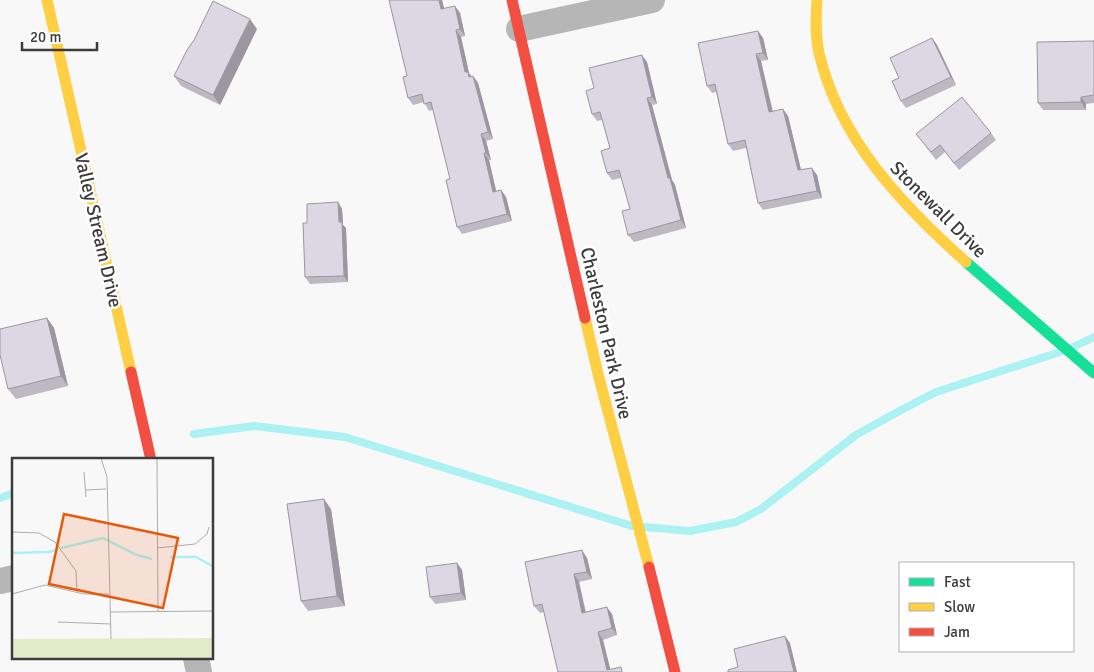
<svg xmlns="http://www.w3.org/2000/svg" width="1094" height="672" font-family="Signika,sans-serif">
  <style>
    .lines { fill: none; stroke-linecap: round; stroke-linejoin: round }
    .stream { stroke: #acf2f3; stroke-width: 8 }
    .street { stroke: #b6b6b6; stroke-width: 26 }
    .fast { stroke: #16e098; stroke-width: 11 }
    .slow { stroke: #ffcf43; stroke-width: 11 }
    .jam { stroke: #f24e42; stroke-width: 11 }
    .wall { fill: #beb8c3 }
    .shaded-wall { fill: #9b969f }
    .building { fill: #ddd6e3; stroke: #9b969f }
    .labels { text-anchor: middle; stroke-width: 5; stroke-linejoin: round; paint-order: stroke }
    .street-label { font-size: 19px; fill: #3c3c3d; stroke: #fff }
    .inset-river { fill: none; stroke: #acf2f3; stroke-width: 2.5 }
    .inset-road { fill: none; stroke: #adadae; stroke-width: 1 }
    .view { fill: #e8590c; fill-opacity: 0.15; stroke: #e8590c; stroke-width: 2.5 }
    .inset-edge { fill: none; stroke: #3c3c3d; stroke-width: 2.5 }
  </style>
  <rect width="100%" height="100%" fill="#f8f8f9"/>
  <g class="lines">
    <!-- stream -->
    <path class="stream" d="M1071,348L1094,337
      M194,434L254,426L345,437L632,526
      M0,498L14,493
      M644,527L690,531L736,522L761,509L856,435L903,409L936,392L1060,352"/>
    <!-- street -->
    <path class="street" d="M519,29L652,0
      M0,581L14,578
      M196,658L199,672"/>
    <!-- fast -->
    <path class="fast" d="M966,262L1094,373"/>
    <!-- slow -->
    <path class="slow" d="M47,0L131,372
      M817,0C816,17 815,36 819,53C839,139 902,205 966,262
      M585,318L598,374L649,567"/>
    <!-- jam -->
    <path class="jam" d="M512,0L585,318
      M131,372L151,460
      M649,567L675,672"/>
  </g>
  <!-- wall -->
  <path class="wall" d="M389,0H442L444,8L460,13L465,36L461,37L469,73L471,76H473L478,83L493,139L486,141L491,160H489L496,191L501,190L506,197L512,221L462,234L457,227L450,179L433,110L429,111L424,102L413,105L408,98L407,76Z
    M257,29L220,105L181,86L174,76Z
    M758,31L763,38L768,60L761,61L773,111L788,116L801,170L817,175L822,198L763,210L758,203L746,148L733,151L728,144L716,92L712,93L707,86Z
    M932,38L937,45L956,85L906,108L901,101L899,78Z
    M1094,41V103L1086,104V110H1043L1038,103Z
    M647,62L657,104L652,105L672,180L675,185L686,228L634,242L628,235L630,209L621,178L612,180L607,173L610,148L602,120L597,121L592,114L594,88Z
    M991,133L996,140L959,170L945,152L936,160L916,134Z
    M338,202L342,209L343,225L346,228L348,282L310,284L305,277L307,223Z
    M47,318L54,328L68,386L16,399L8,389Z
    M331,509L345,606L308,611L301,601Z
    M587,558L592,579L579,582L586,612L612,614L617,635L603,640L610,669L624,672H558L544,612L540,613L534,606Z
    M457,563L462,570L466,600L435,604L430,597Z"/>
  <!-- shaded-wall -->
  <path class="shaded-wall" d="M439,0H442L446,16L441,9Z
    M455,6L460,13L465,36L460,29Z
    M250,19L257,29L220,105L213,95Z
    M456,30L461,37L469,73L473,79L474,84L465,72Z
    M758,31L763,38L768,60L763,53Z
    M932,38L937,45L956,85L951,77Z
    M756,54L761,61L774,119L769,112Z
    M642,55L647,62L657,104L652,97Z
    M473,76L478,83L493,139L488,132Z
    M1081,97L1086,104V110L1081,102Z
    M647,98L652,105L672,180L675,185L686,228L681,220L668,178Z
    M783,109L788,116L803,178L798,170Z
    M481,134L486,141L491,160L486,153Z
    M484,153L489,160L498,199L493,192Z
    M812,168L817,175L822,198L817,191Z
    M501,190L506,197L512,221L507,214Z
    M338,202L342,209L343,225L346,228L348,282L344,276Z
    M47,318L54,328L68,386L61,376Z
    M324,499L331,509L345,606L337,596Z
    M582,550L587,558L592,579L587,572Z
    M457,563L462,570L466,600L461,593Z
    M574,574L579,582L587,620L582,613Z
    M607,607L612,614L617,635L612,628Z
    M598,632L603,640L611,672L607,670Z
    M785,636L790,643L797,672H794Z"/>
  <!-- building -->
  <path class="building" d="M389,0H439L441,9L455,6L460,29L456,30L465,72H468L469,77L473,76L488,132L481,134L486,153H484L493,192L501,190L507,214L457,227L446,180L450,179L431,102L424,104L422,94L408,98L403,77L407,76Z
    M213,1L250,19L213,95L174,76L187,50L194,40Z
    M758,31L763,53L756,54L769,112L783,109L798,170L812,168L817,191L758,203L745,140L728,144L715,84L707,86L698,43Z
    M932,38L951,77L901,101L892,81L899,78L890,58Z
    M1094,41V95L1081,97V102L1038,103L1037,42Z
    M642,55L652,97L647,98L668,178H670L681,220L628,235L622,211L630,209L619,170L607,173L601,151L610,148L600,112L592,114L586,91L594,88L589,68Z
    M962,97L991,133L954,163L940,145L931,152L916,134Z
    M338,202L339,222H342L344,276L305,277L303,223H307V204Z
    M47,318L61,376L8,389L0,355V329Z
    M324,499L337,596L301,601L287,504Z
    M582,550L587,572L574,574L582,613L607,607L612,628L598,632L607,670L621,667L622,672H558L542,604L534,606L525,562Z
    M457,563L461,593L430,597L426,567Z
    M785,636L794,672H728V670L738,667L734,649Z"/>
  <g class="labels">
    <!-- street labels -->
    <g class="street-label">
      <text transform="translate(939 209) rotate(45)" y="7">Stonewall Drive</text>
      <text transform="translate(99 230) rotate(77)" y="7">Valley Stream Drive</text>
      <text transform="translate(607 333) rotate(77)" y="7">Charleston Park Drive</text>
    </g>
  </g>
  <!-- overview -->
  <g transform="translate(12 458)">
    <rect width="201" height="201" fill="#f8f8f9"/>
    <path d="M201,180V201H0V181Z" fill="#e3ecca"/>
    <path class="inset-river" d="M49,90L91,80L125,97L140,101M0,95L37,94L46,91M158,99H184L202,109"/>
    <path class="inset-road" d="M89,0L95,19L99,181M145,0L146,153M72,14L74,39M73,32L94,31M0,74L27,75L43,84L64,113L65,134M145,90L183,86L195,76L197,69M0,136L33,127L72,136H97M98,154L202,153M46,164L99,166"/>
    <path class="view" d="M52,56L166,80L151,150L37,126Z"/>
    <rect width="201" height="201" class="inset-edge"/>
  </g>
  <!-- legend -->
  <rect x="899" y="562" width="175" height="90" fill="#ffffff" stroke="#b1b1b1"/>
  <rect x="909" y="578" width="25" height="8" fill="#16e098" stroke="#b1b1b1"/>
  <text x="944" y="587" font-size="15" fill="#3c3c3d">Fast</text>
  <rect x="909" y="603" width="25" height="8" fill="#ffcf43" stroke="#b1b1b1"/>
  <text x="944" y="612" font-size="15" fill="#3c3c3d">Slow</text>
  <rect x="909" y="628" width="25" height="8" fill="#f24e42" stroke="#b1b1b1"/>
  <text x="944" y="637" font-size="15" fill="#3c3c3d">Jam</text>
  <!-- scale -->
  <path d="M22 42v8h75v-8" fill="none" stroke="#3c3c3d" stroke-width="2.5"/>
  <text x="30" y="42" font-size="15" fill="#3c3c3d" stroke="#ffffff" stroke-width="4" paint-order="stroke">20 m</text>
</svg>
